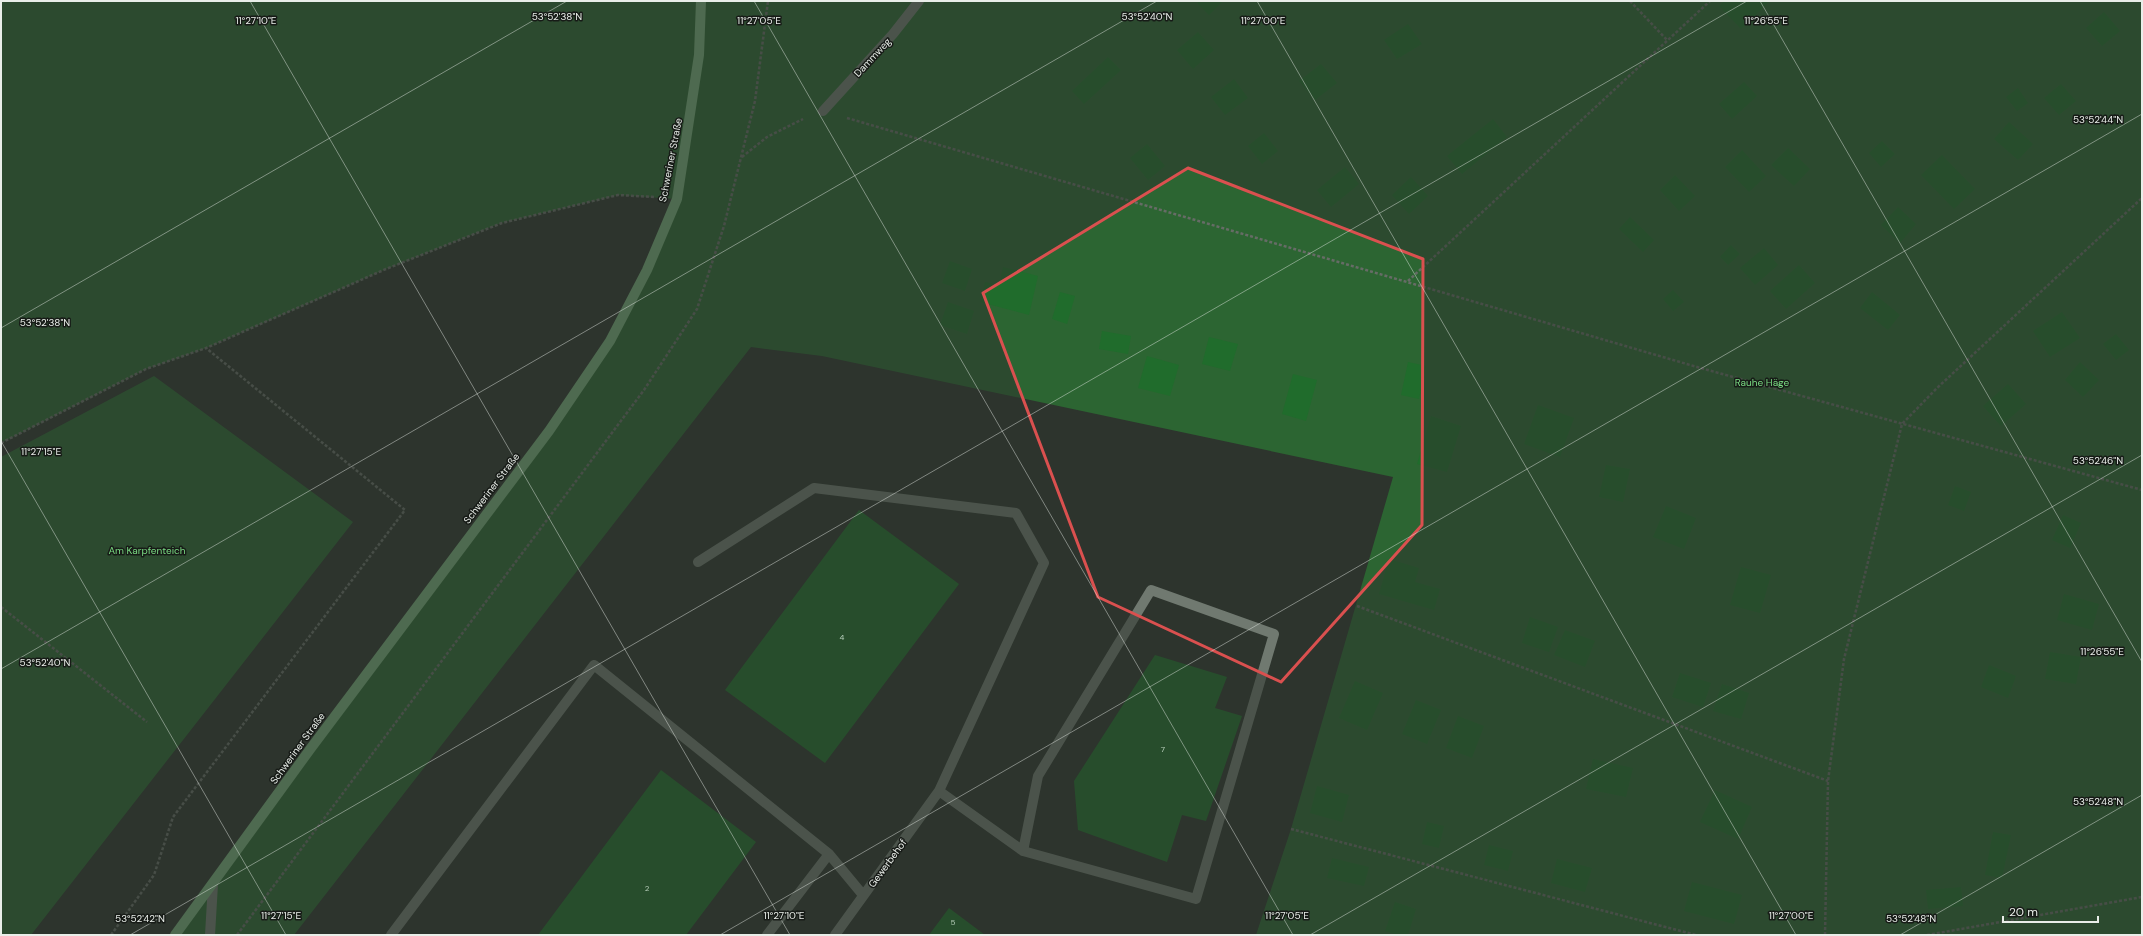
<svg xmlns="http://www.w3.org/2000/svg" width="2143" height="936" font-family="'DM Sans',sans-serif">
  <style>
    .green { fill: #2c6532 }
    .building { fill: #206c2c }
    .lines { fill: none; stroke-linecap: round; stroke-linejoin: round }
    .path { stroke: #666c66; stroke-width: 2.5; stroke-dasharray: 3 2; stroke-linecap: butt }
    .minor { stroke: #707970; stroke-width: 10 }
    .major { stroke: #76ab7a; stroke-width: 10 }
    .marked { fill: none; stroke: #da504f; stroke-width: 3; stroke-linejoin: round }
    .ticks { fill: none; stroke: #e9eee9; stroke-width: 1; stroke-opacity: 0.45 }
    .labels { text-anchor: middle; stroke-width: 3; stroke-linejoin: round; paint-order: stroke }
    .number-label { font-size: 8px; fill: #b7ceba }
    .street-label { font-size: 10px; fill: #e9eee9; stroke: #171b17 }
    .park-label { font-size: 10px; fill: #7adb83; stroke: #171b17 }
    .ticks-label { font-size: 10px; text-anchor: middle; fill: #e9eee9; stroke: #171b17; stroke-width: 3; stroke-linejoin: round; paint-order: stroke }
  </style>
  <rect width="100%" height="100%" fill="#2d342d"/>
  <!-- green -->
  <path class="green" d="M1,1H2142V935H1256L1291,829L1393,477L822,356L751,347L294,935H175L610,341L676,199L618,195L501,223L386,269L206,348L146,369L1,443Z
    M154,376L353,522L31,935H1V457Z"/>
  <!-- building -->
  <path class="building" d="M1199,1H1223L1209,15L1197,3Z
    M1724,1H1770L1741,29L1719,6Z
    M2104,12L2120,31L2102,46L2086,28Z
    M1408,24L1422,44L1397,59L1384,40Z
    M1198,32L1214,50L1193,69L1177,50Z
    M1108,57L1121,70L1084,104L1072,91Z
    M1321,64L1337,83L1315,100L1299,81Z
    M1234,79L1248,98L1225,115L1211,97Z
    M1744,82L1757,96L1732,119L1719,104Z
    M2061,84L2076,101L2059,115L2044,98Z
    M2018,88L2028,103L2017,111L2006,97Z
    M1493,119L1507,137L1462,174L1447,156Z
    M2009,122L2033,144L2018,160L1994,139Z
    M1264,133L1278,151L1262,164L1248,146Z
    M1882,141L1895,154L1881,167L1869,153Z
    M1147,144L1165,166L1148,180L1130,158Z
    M1788,148L1810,169L1794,186L1771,165Z
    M1742,150L1766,176L1749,192L1725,167Z
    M1942,155L1975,189L1954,209L1921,175Z
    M1345,167L1359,184L1331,207L1317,190Z
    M1675,175L1695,196L1679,211L1660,190Z
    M1411,177L1428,196L1409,214L1392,195Z
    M1898,207L1916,224L1900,243L1881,225Z
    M1630,217L1654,240L1643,252L1619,229Z
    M1731,245L1740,254L1728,265L1720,257Z
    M1764,248L1778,265L1755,285L1740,268Z
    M950,261L972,269L965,291L942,283Z
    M1799,265L1815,283L1786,309L1770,291Z
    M1003,267L1038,276L1029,315L980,302L985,282L999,285Z
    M1673,290L1684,302L1673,311L1663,299Z
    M1060,292L1075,296L1067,324L1052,319Z
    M1872,292L1900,315L1888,330L1860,308Z
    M948,302L974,311L967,334L940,325Z
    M2062,312L2080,338L2050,357L2033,331Z
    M1102,331L1131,336L1128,354L1099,349Z
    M2116,334L2129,350L2116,360L2103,344Z
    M1209,337L1238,344L1230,371L1202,364Z
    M1147,356L1179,365L1170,396L1138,388Z
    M1408,362L1426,366L1419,399L1401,395Z
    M2080,362L2099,380L2083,397L2065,380Z
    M1293,374L1317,380L1306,421L1282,414Z
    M2008,384L2026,404L2001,426L1983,406Z
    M1538,405L1574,418L1560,457L1524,444Z
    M1431,416L1461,426L1447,472L1417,464Z
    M1606,465L1630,469L1623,502L1599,497Z
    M1955,486L1971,492L1964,511L1948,505Z
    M1666,506L1696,518L1684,549L1653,537Z
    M859,510L959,584L825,763L725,690Z
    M2063,515L2081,523L2070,548L2052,540Z
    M1389,559L1419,568L1415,582L1440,589L1434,610L1379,594Z
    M1741,567L1771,575L1760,613L1730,605Z
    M2064,594L2099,604L2092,630L2057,620Z
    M1530,617L1558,627L1549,652L1522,643Z
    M1565,630L1595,641L1585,667L1554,655Z
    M2050,652L2081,657L2076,684L2045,679Z
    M1155,655L1227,677L1215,708L1242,716L1206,821L1182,815L1167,862L1078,830L1074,781Z
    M1989,665L2016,676L2008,698L1981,687Z
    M1680,673L1711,683L1703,707L1672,697Z
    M1355,681L1383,693L1367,730L1339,718Z
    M1722,684L1749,693L1741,719L1713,711Z
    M1416,700L1441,710L1427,744L1402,734Z
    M1458,716L1484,726L1472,758L1446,748Z
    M1593,759L1633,768L1626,797L1586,789Z
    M661,770L756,842L686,935H538Z
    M1317,786L1349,795L1342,822L1310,813Z
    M1715,790L1752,807L1738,839L1700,822Z
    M1427,822L1444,826L1439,848L1422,844Z
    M1993,832L2011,835L2002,878L1985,875Z
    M1489,845L1513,851L1508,871L1484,865Z
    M1332,858L1369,867L1364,886L1327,878Z
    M1557,859L1592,868L1585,892L1551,883Z
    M1692,882L1742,895L1734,924L1684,911Z
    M1961,887L1963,906L1928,909L1926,890Z
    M1395,902L1416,909L1408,935H1398L1385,931Z
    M949,908L985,935H929Z"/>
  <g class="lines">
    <!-- path -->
    <path class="path" d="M1630,1L1667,40
      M847,118L1697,367L2142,490
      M742,157L767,137L803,119
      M1408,281L1710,1
      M1,443L146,369L206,348L386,269L502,223L618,195L654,197
      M1357,606L1828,781
      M1,607L147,722
      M1291,829L1696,935
      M111,935L154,875L173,817L405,510L206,348
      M237,935L644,390L697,309L724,226L755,101L768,1
      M1825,935L1828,781L1844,659L1902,424L1937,388L2142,198
      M1927,935L2142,897"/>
    <!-- minor -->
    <path class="minor" d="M823,111L893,34L919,1
      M698,562L814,488L1016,513L1044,563L939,791L835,935
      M939,791L1023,851L1196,899L1274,634L1151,590L1038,776L1023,851
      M210,935L213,884
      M391,935L594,665L829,854L863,895
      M767,935L829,854"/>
    <!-- major -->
    <path class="major" d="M175,935L311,748L549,431L610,341L647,270L677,199L699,55L701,1"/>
  </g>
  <!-- marked area -->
  <path d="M0 0H2143V936H0ZM1188,168L1423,259L1422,525L1281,682L1098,597L983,293Z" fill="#2d342d" fill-opacity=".55" fill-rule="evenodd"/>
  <path class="marked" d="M1188,168L1423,259L1422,525L1281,682L1098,597L983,293Z"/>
  <!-- ticks -->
  <path class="ticks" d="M250,1L790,935M754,1L1293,935M1257,1L1796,935M1760,1L2142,662M1,328L567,1M1,441L286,935M1,669L1157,1M130,935L1747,1M720,935L2142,114M1310,935L2142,455M1900,935L2142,795"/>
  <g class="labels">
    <!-- number labels -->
    <g class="number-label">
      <text x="842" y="640">4</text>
      <text x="1163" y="752">7</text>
      <text x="647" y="891">2</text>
      <text x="953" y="925">5</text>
    </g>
    <!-- street labels -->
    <g class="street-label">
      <text transform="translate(872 57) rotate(-47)" y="4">Dammweg</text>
      <text transform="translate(670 160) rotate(-79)" y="4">Schweriner Straße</text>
      <text transform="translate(491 488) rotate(-53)" y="4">Schweriner Straße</text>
      <text transform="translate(297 748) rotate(-54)" y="4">Schweriner Straße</text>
      <text transform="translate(887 863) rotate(-54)" y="4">Gewerbehof</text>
    </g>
    <!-- park labels -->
    <g class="park-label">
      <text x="1762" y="386">Rauhe Häge</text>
      <text x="147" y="554">Am Karpfenteich</text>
    </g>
  </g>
  <g class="ticks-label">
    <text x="557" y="20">53°52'38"N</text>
    <text x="1147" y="20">53°52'40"N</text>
    <text x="256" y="24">11°27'10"E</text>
    <text x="759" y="24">11°27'05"E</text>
    <text x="1263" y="24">11°27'00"E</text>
    <text x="1766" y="24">11°26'55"E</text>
    <text x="2098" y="123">53°52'44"N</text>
    <text x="45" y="326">53°52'38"N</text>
    <text x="41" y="455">11°27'15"E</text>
    <text x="2098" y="464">53°52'46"N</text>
    <text x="2102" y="655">11°26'55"E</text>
    <text x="45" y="666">53°52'40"N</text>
    <text x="2098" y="805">53°52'48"N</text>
    <text x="281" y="919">11°27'15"E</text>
    <text x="784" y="919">11°27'10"E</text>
    <text x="1287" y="919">11°27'05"E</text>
    <text x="1791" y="919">11°27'00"E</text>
    <text x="140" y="922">53°52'42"N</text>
    <text x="1911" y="922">53°52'48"N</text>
  </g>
  <!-- border -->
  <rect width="2143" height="936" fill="none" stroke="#e9eee9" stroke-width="4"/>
  <!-- scale -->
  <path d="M2003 916v6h95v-6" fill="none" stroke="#e9eee9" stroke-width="2"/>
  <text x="2009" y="916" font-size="12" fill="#e9eee9" stroke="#171b17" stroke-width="3" paint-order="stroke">20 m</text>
</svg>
